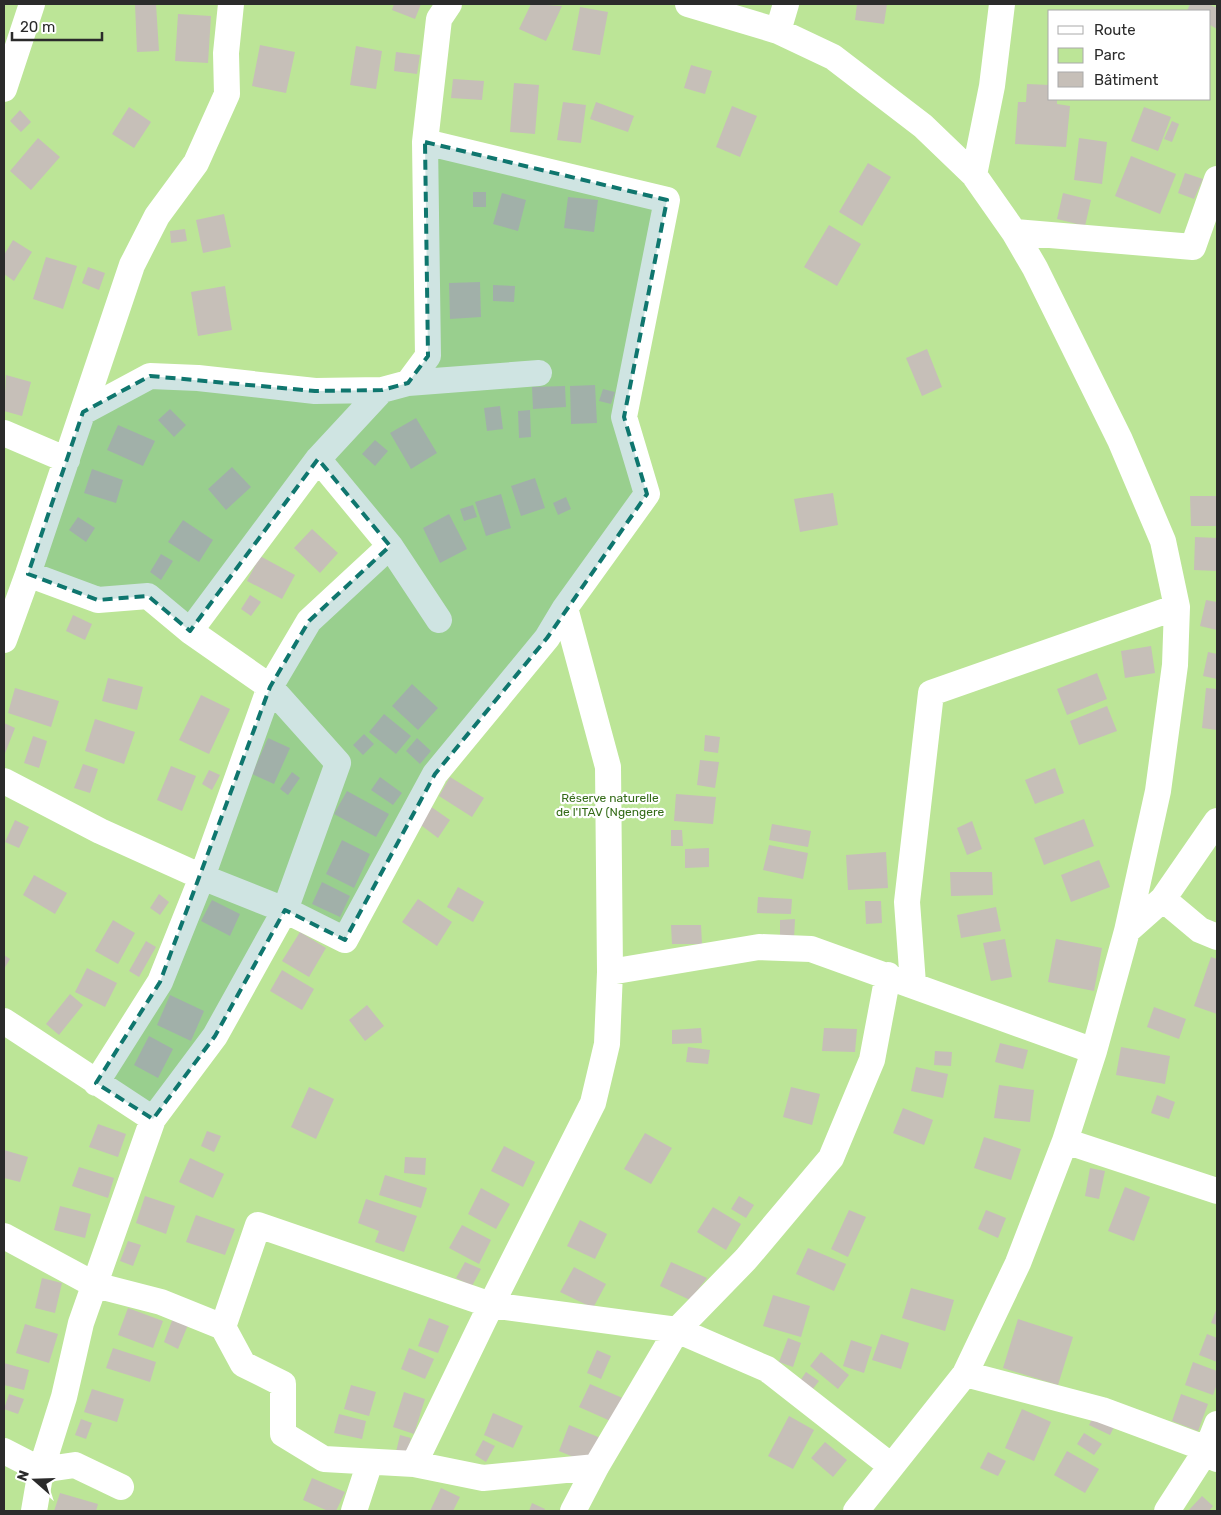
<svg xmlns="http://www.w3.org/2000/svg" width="1221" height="1515" font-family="Rubik,sans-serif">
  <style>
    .green { fill: #bce597; fill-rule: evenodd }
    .building { fill: #c6bfb8 }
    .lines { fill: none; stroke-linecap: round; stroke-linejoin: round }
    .street { stroke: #fff; stroke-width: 26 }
    .marked { fill: #0f766e; fill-opacity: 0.2; stroke: #0f766e; stroke-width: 4; stroke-dasharray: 10 6; stroke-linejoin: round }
    .labels { text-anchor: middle; stroke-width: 4.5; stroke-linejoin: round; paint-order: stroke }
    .park-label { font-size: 12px; fill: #346b18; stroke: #fff }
  </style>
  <rect width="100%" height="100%" fill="#ede4dc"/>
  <!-- green -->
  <path class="green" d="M4,4H1217V1511H4ZM1050,11H1210V99H1050Z"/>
  <!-- building -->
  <path class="building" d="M135,4H156L159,51L137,52Z
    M394,4H421L415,19L392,10Z
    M531,4L562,6L546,41L519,29Z
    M857,4H887L884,24L855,20Z
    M1190,4H1208L1217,8V29L1210,25V11H1187Z
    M580,7L608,12L600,55L572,50Z
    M178,14L211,16L208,63L175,61Z
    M260,45L295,52L286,93L252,86Z
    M356,46L382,51L376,89L350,85Z
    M396,52L420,55L417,74L394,71Z
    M691,65L712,71L705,94L684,88Z
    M453,79L484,81L482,100L451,98Z
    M514,83L539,85L535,134L510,132Z
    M1027,84L1050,85V99H1057V104L1070,106L1066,147L1015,144L1018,102H1026Z
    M563,102L586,105L581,143L557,140Z
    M596,102L634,116L628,132L590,119Z
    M732,106L757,116L740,157L716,147Z
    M129,107L151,122L134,148L112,134Z
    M1144,107L1171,117L1158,151L1131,141Z
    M20,110L31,122L21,132L10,121Z
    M1172,121L1179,124L1172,142L1164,139Z
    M38,138L60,157L31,190L10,171Z
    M1079,138L1107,142L1102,184L1074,180Z
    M1131,156L1176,174L1160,214L1115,196Z
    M868,163L891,177L862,226L839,212Z
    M1185,173L1203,179L1194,199L1178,193Z
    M473,192H486V207H473Z
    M502,193L526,200L518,231L493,224Z
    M1063,193L1091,200L1085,226L1057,219Z
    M568,197L598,200L594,232L564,228Z
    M224,214L231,247L203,253L196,220Z
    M829,225L861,244L837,286L804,267Z
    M185,229L187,241L171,243L170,231Z
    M13,240L32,252L14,281L4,274V255Z
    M46,257L77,266L63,309L33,299Z
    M88,267L105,273L99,290L82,283Z
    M480,282L481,317L450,319L449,283Z
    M493,285L515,286L514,302L493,301Z
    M225,286L232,330L198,336L191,292Z
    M927,349L942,387L922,396L906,358Z
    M6,375L31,382L22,416L4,411Z
    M595,385L597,423L571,424L570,386Z
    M565,386L566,407L533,409L532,387Z
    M603,389L615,392L611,404L599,401Z
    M500,406L503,429L487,431L484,408Z
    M170,409L186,425L174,437L158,420Z
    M530,410L531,437L519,438L518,411Z
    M416,418L437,453L411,469L390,433Z
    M118,425L155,441L143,466L107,450Z
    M375,440L388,451L375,466L362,454Z
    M232,467L251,487L226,510L208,489Z
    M92,469L123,480L116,503L84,493Z
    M535,478L545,508L521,516L511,486Z
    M833,493L838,525L800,532L794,499Z
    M501,494L511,528L486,536L475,502Z
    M1190,496H1217V526H1191Z
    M566,497L571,509L558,515L553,503Z
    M473,505L477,517L464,521L460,509Z
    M449,514L467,549L440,563L423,528Z
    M78,517L95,528L86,542L69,530Z
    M183,520L213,540L199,562L168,542Z
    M312,529L338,553L320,573L294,548Z
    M1195,537L1217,538V571L1194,570Z
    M161,554L173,561L161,580L150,572Z
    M260,556L295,575L282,599L247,581Z
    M250,595L261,602L251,616L241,609Z
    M1206,600L1217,602V630L1200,626Z
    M73,615L92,624L85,640L66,631Z
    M1151,646L1155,673L1125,678L1121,651Z
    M1208,652L1217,654V679L1203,676Z
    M1097,673L1107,699L1067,715L1057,689Z
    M108,678L143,687L137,710L102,701Z
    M412,684L438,708L418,730L392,706Z
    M15,688L59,701L51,727L8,713Z
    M1206,688L1217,689V730L1202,728Z
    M201,695L230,709L209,754L179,740Z
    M1107,706L1117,731L1079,745L1070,721Z
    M384,714L411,736L396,754L369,732Z
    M95,719L135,732L124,764L85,751Z
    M4,723L15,728L4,756Z
    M364,734L374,744L363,755L353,745Z
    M705,735L720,737L718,753L704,751Z
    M33,736L47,741L39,768L24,763Z
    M268,738L290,748L274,784L252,774Z
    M417,738L431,751L420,764L406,751Z
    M700,760L719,762L715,788L697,785Z
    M83,764L98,769L90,793L74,788Z
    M171,766L196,776L182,811L157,800Z
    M1055,768L1064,793L1035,804L1025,780Z
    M209,770L220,775L212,790L202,784Z
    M292,772L300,778L288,795L280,789Z
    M380,777L402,793L393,805L371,790Z
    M450,777L484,798L472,817L439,796Z
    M347,791L389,814L376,837L334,814Z
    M676,794L716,797L713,824L674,821Z
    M430,806L450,820L438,838L418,823Z
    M1084,819L1094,846L1044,865L1034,838Z
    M15,820L29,827L19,848L5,842Z
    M972,821L982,849L967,855L957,828Z
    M772,824L811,831L808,847L769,840Z
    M671,830H682L683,846H671Z
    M342,840L370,854L354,888L326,874Z
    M769,845L808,853L803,879L763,870Z
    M709,848V867L685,868V849Z
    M886,852L888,888L848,890L846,855Z
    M1099,860L1110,887L1071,902L1061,875Z
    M950,872H992L993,895L951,896Z
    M34,875L67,893L55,914L23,895Z
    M322,882L350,896L340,917L312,904Z
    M458,887L484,902L473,922L447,907Z
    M159,894L169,902L160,915L150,908Z
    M758,897L792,899L791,914L757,913Z
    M418,899L452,922L437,946L402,922Z
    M212,900L240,914L230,936L201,921Z
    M865,901H881L882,923L866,924Z
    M996,907L1001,931L961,938L957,915Z
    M795,919L794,939L780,938V920Z
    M113,920L135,933L118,964L95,951Z
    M671,925H701L702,944H672Z
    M300,932L326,948L309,977L282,961Z
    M1005,939L1012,977L991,981L983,943Z
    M1056,939L1102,948L1094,991L1048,982Z
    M146,941L156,947L139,977L129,971Z
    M4,955L10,959L4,969Z
    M1211,957L1217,959V1014L1194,1006Z
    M87,968L117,983L105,1007L75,992Z
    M282,970L314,989L302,1010L270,991Z
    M70,994L83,1005L59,1035L46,1024Z
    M170,995L204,1011L191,1041L157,1025Z
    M367,1005L384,1026L365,1041L349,1020Z
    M1154,1007L1186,1019L1179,1039L1147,1027Z
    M701,1028L702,1043L672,1044V1030Z
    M824,1028L857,1029L855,1052L822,1051Z
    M149,1036L173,1049L158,1078L134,1065Z
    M1000,1043L1028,1050L1023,1069L995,1062Z
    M688,1047L710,1050L708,1064L686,1062Z
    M1121,1047L1170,1056L1165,1084L1116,1075Z
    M935,1051L952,1052L951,1066L934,1065Z
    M916,1067L948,1074L943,1098L911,1091Z
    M999,1085L1034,1090L1030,1122L994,1118Z
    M309,1087L334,1099L316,1139L291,1127Z
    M791,1087L820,1094L812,1125L783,1117Z
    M1157,1095L1175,1102L1169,1119L1151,1113Z
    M903,1108L933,1120L924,1145L893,1133Z
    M98,1124L126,1134L118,1157L89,1147Z
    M207,1131L221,1136L214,1152L201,1146Z
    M645,1133L672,1148L651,1184L624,1169Z
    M984,1137L1021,1149L1011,1180L974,1168Z
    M504,1146L535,1162L523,1187L491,1171Z
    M4,1150L28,1157L20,1182L4,1178Z
    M405,1157L426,1158L425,1175L404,1173Z
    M190,1158L224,1174L213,1198L179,1182Z
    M79,1167L114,1178L108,1198L72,1186Z
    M1090,1168L1105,1171L1099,1199L1085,1196Z
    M385,1175L427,1188L421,1208L379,1195Z
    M1125,1187L1150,1197L1134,1241L1108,1231Z
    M481,1188L510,1204L496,1229L468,1214Z
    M145,1196L175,1206L166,1234L136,1223Z
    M739,1196L754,1205L746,1218L731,1209Z
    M366,1199L417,1216L404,1252L375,1242L379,1231L358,1223Z
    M60,1206L91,1214L85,1238L54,1230Z
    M713,1207L741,1224L726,1250L697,1232Z
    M849,1210L866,1217L848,1257L831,1249Z
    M986,1210L1006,1218L998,1238L978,1229Z
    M196,1215L235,1229L225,1255L186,1242Z
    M580,1220L607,1234L595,1259L567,1246Z
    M462,1225L491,1240L479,1264L449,1248Z
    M128,1241L141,1245L133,1266L120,1261Z
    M808,1248L846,1264L834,1291L796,1274Z
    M465,1262L481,1269L472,1286L456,1278Z
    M671,1262L707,1278L690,1300L660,1286Z
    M574,1267L606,1284L593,1308L560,1292Z
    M42,1278L62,1283L55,1313L35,1308Z
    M911,1288L954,1300L945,1331L902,1318Z
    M773,1295L810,1306L801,1337L763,1326Z
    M128,1308L163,1321L153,1348L118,1335Z
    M1217,1308V1325L1211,1323Z
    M173,1318L188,1325L178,1349L164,1342Z
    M429,1318L449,1326L438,1353L418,1346Z
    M1018,1319L1073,1337L1058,1385L1003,1368Z
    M25,1324L58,1334L49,1363L16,1353Z
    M881,1334L909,1343L901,1369L872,1360Z
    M1207,1334L1217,1338V1362L1199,1355Z
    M788,1338L801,1343L793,1367L779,1362Z
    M851,1340L872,1347L864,1373L843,1366Z
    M113,1348L156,1362L150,1382L106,1368Z
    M409,1348L434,1359L425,1379L401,1369Z
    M597,1350L611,1356L601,1379L587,1373Z
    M821,1352L849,1375L838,1389L810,1366Z
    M1193,1362L1217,1371V1384L1213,1395L1185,1385Z
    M4,1363L29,1370L24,1390L4,1385Z
    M806,1372L819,1381L812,1390L800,1381Z
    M590,1384L625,1399L615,1423L579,1407Z
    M351,1385L376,1392L369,1416L344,1409Z
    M92,1389L124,1399L117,1422L84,1412Z
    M404,1392L425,1399L414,1434L393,1427Z
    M9,1394L24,1399L18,1414L4,1409Z
    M1181,1394L1208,1404L1198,1431L1172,1421Z
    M1022,1409L1051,1422L1034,1461L1005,1448Z
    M493,1413L523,1426L513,1448L484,1435Z
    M339,1414L366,1421L362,1439L334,1433Z
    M1095,1414L1116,1423L1110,1435L1089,1425Z
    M789,1416L814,1430L793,1469L768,1456Z
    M81,1419L92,1423L86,1439L75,1435Z
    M569,1425L603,1439L593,1465L559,1451Z
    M1084,1433L1102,1444L1094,1455L1077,1444Z
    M400,1435L411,1438L407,1454L396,1452Z
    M483,1440L495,1446L486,1462L475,1455Z
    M825,1442L847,1460L833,1477L811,1458Z
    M1067,1451L1099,1469L1085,1493L1054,1475Z
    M988,1452L1006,1461L998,1476L980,1468Z
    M312,1478L345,1492L336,1511H328L303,1500Z
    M441,1488L460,1497L453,1511H430Z
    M60,1493L98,1504L96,1511H54Z
    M1202,1496L1213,1506L1209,1511H1188Z
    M532,1503L545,1509L544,1511H529Z"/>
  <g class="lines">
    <!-- street -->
    <path class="street" d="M688,4L778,31L833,57L923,126L974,175L1014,232L1035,268L1120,440L1163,541L1177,607L1175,665L1158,791L1127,931L1094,1051L1065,1141L1018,1263L965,1374L856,1511
      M778,31L786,4
      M4,89L32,4
      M974,175L992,86L1002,4
      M1014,232L1193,247L1217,179
      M408,383L539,373
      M83,412L150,376L198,378L315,391L382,390L408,383L428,356L425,142L439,19L449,4
      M4,433L67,460
      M318,459L390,546L439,620
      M390,546L309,621L270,687L202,877L285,910L345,940L435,774L547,638L565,608
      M28,574L98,600L148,596L190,631L270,687L338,763L285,910L215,1036L153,1119L81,1323L64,1397L41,1470L34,1511
      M190,631L318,459L382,390
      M4,640L28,574L132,265L157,216L196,163L227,94L226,53L231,4
      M4,781L100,831L202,877L160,982L96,1083
      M1163,899L1200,930L1217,937
      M1127,931L1163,899L1217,821
      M610,972L759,947L811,949L1094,1051
      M913,984L907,902L931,693L1177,607
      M4,1021L153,1119
      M1065,1141L1217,1191
      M4,1236L95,1285L161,1302L223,1327L243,1364L283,1384V1434L324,1459L414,1464L483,1478L596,1467
      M223,1327L258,1225L491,1305L677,1330L767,1369L891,1466
      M965,1374L1102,1410L1207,1449L1217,1459
      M4,1451L41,1470L75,1465L121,1487
      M414,1464L491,1305L593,1103L607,1044L610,972L608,767L565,608L647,494L624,417L667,200L425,142
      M354,1511L370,1462
      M573,1511L596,1467L677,1330L746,1259L831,1158L872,1060L888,975
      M1167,1511L1207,1449L1217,1424"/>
  </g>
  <!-- marked area -->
  <path class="marked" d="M425,142L667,200L624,417L647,494L547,638L435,774L345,940L285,910L215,1036L153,1119L96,1083L160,982L270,687L309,621L390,546L318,459L190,631L148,596L98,600L28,574L83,412L150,376L315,391L382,390L408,383L428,356Z"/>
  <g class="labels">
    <!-- park labels -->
    <g class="park-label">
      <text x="610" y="802">Réserve naturelle<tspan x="610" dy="14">de l'ITAV (Ngengere</tspan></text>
    </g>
  </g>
  <!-- border -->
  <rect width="1221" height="1515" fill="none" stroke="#2b2b2b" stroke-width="10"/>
  <!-- legend -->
  <rect x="1048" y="10" width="162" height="90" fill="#ffffff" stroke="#aaaaaa"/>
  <rect x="1058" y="26" width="25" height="8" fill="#ffffff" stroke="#aaaaaa"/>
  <text x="1094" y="35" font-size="15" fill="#2b2b2b">Route</text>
  <rect x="1058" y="48" width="25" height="15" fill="#bce597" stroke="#aaaaaa"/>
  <text x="1094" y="60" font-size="15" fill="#2b2b2b">Parc</text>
  <rect x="1058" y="72" width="25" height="15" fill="#c6bfb8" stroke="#aaaaaa"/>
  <text x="1094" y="85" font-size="15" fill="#2b2b2b">Bâtiment</text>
  <!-- north arrow -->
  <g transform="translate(35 1480) rotate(290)" stroke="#ffffff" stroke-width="4" paint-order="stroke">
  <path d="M0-4L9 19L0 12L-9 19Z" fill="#2b2b2b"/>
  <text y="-8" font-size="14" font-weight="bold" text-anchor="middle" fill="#2b2b2b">N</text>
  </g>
  <!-- scale -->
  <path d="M12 32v8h90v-8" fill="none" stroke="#2b2b2b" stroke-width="2.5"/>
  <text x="20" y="32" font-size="15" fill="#2b2b2b" stroke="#ffffff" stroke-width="4" paint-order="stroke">20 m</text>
</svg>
